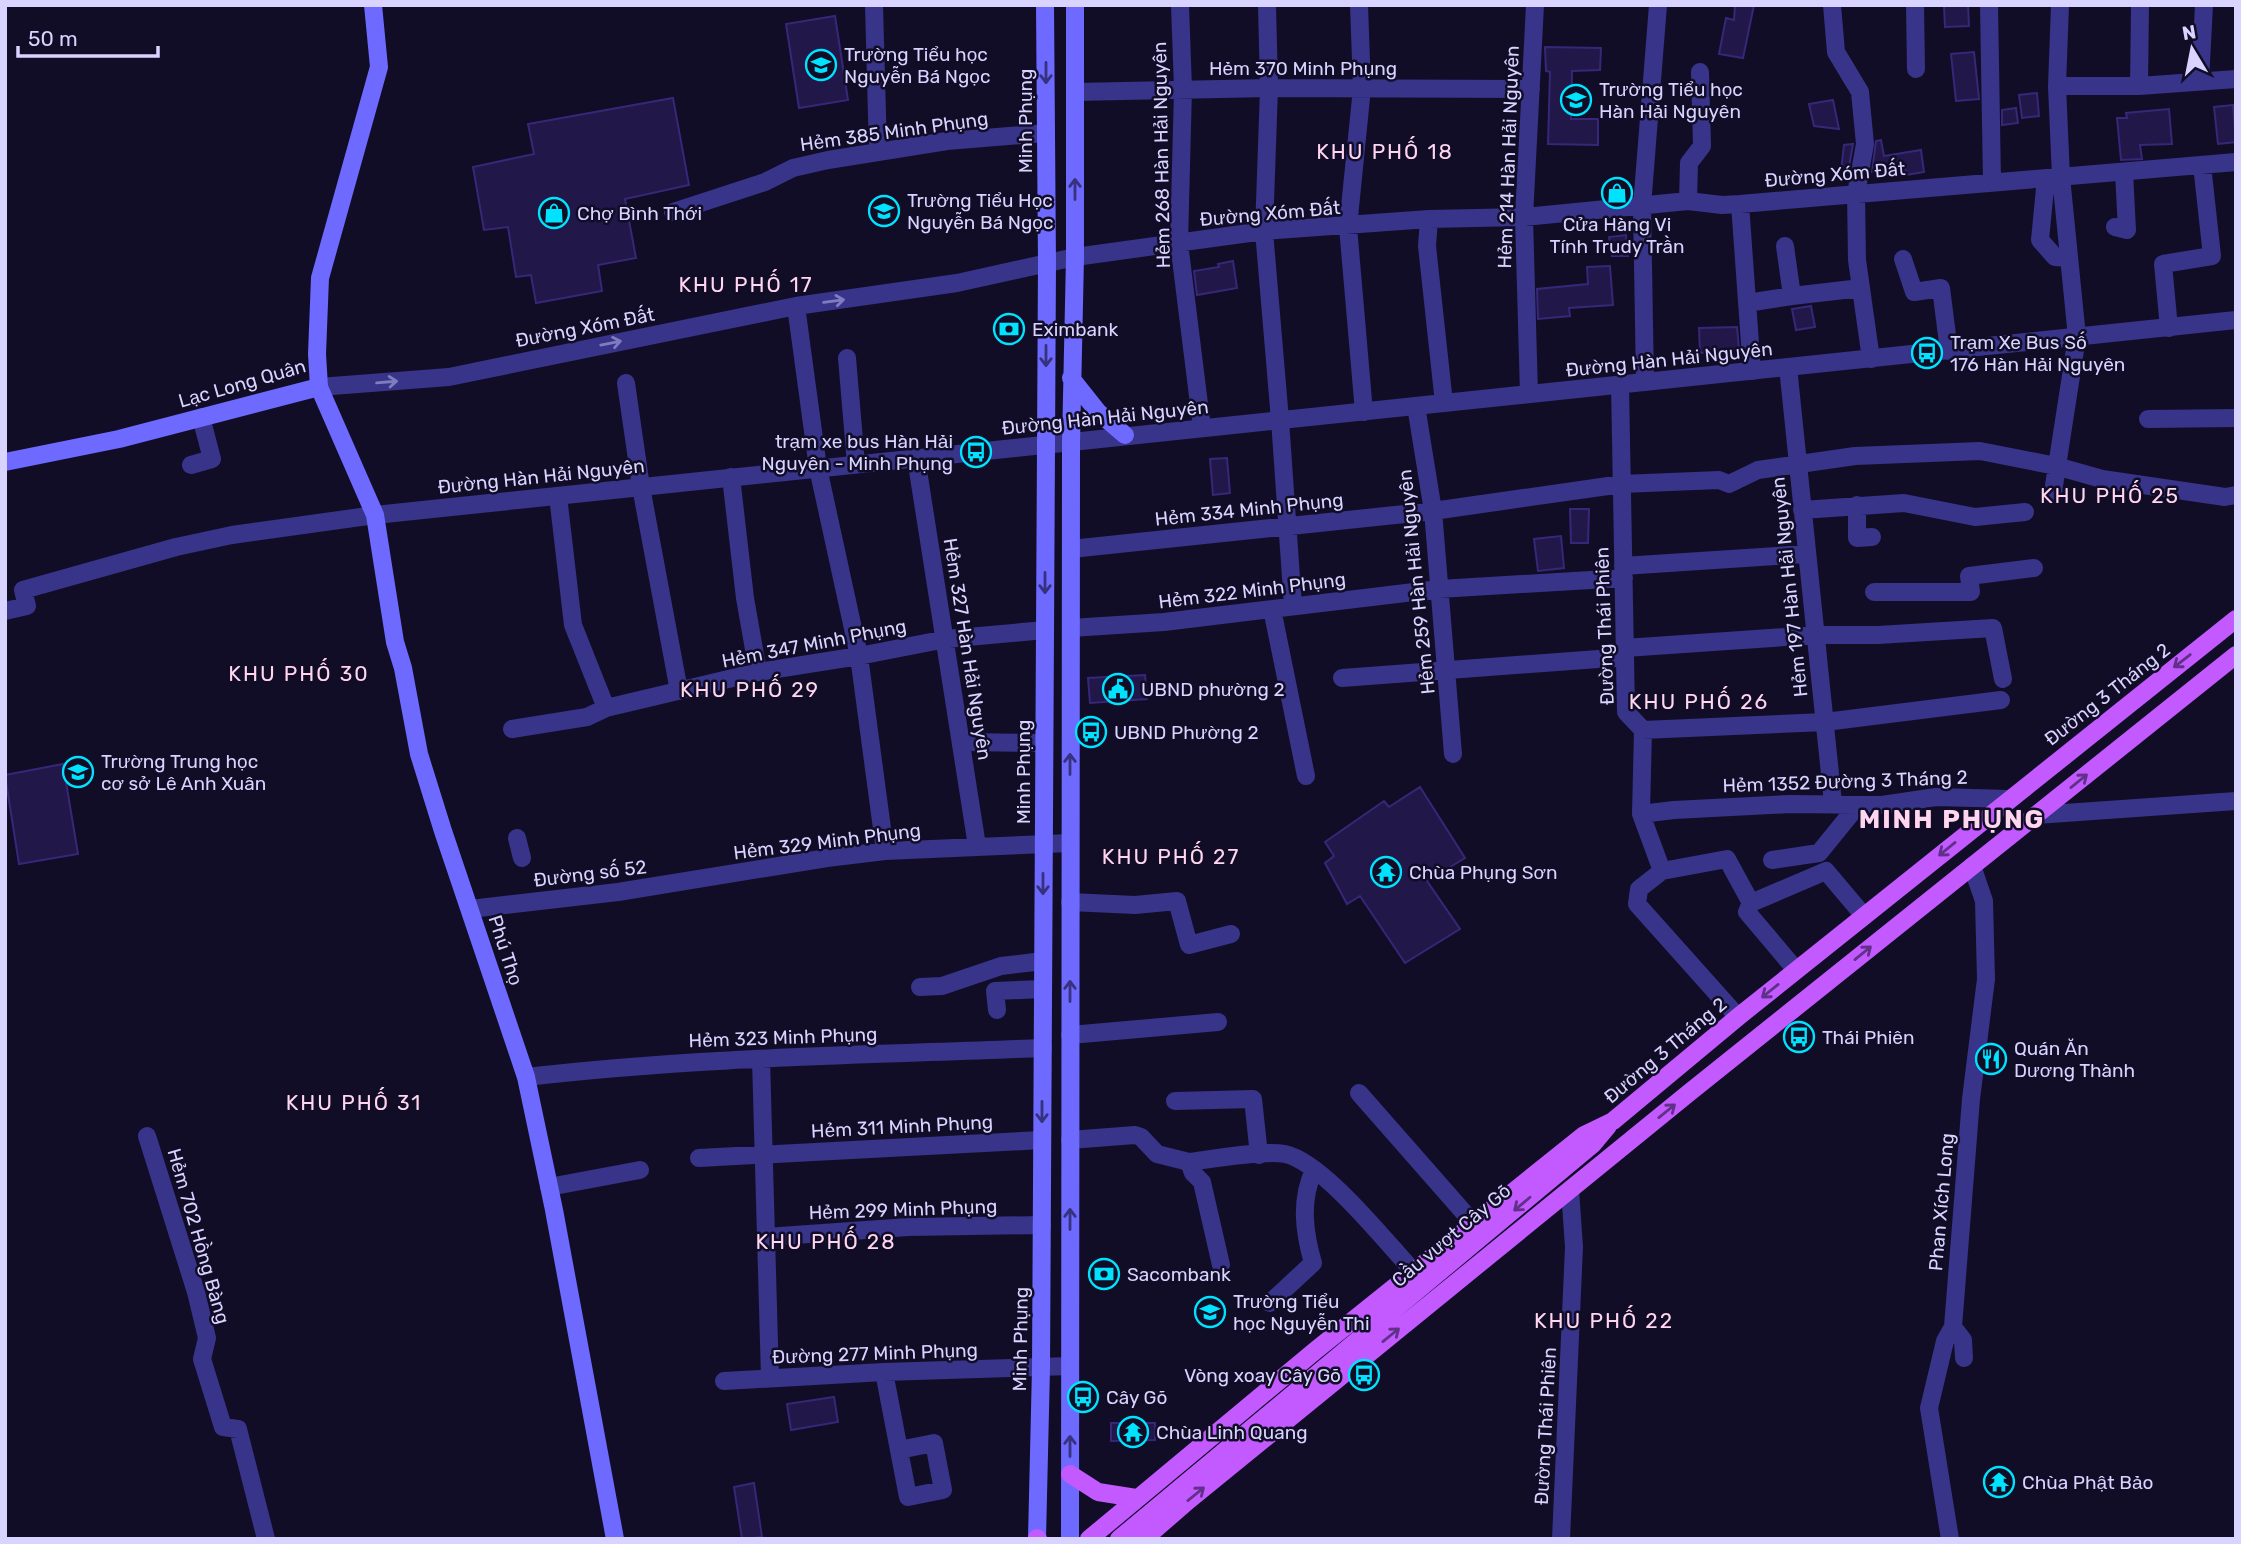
<svg xmlns="http://www.w3.org/2000/svg" width="2241" height="1544" font-family="Rubik,sans-serif">
  <style>
    .building { fill: #221749; stroke: #372778; stroke-width: 2 }
    .lines { fill: none; stroke-linecap: round; stroke-linejoin: round }
    .pedestrian { stroke: #37348a; stroke-width: 18 }
    .minor { stroke: #37348a; stroke-width: 18 }
    .tertiary { stroke: #37348a; stroke-width: 18 }
    .secondary { stroke: #6e6aff; stroke-width: 18 }
    .primary { stroke: #c25aff; stroke-width: 18 }
    .oneway { stroke: #36327d }
    .oneway2 { stroke: #7f7cbf }
    .oneway3 { stroke: #613088 }
    .labels { text-anchor: middle; stroke-width: 5; stroke-linejoin: round; paint-order: stroke }
    .poi-label { font-size: 19px; fill: #d8d3ff; stroke: #110d27; text-anchor: start }
    .street-label { font-size: 19px; fill: #d8d3ff; stroke: #110d27 }
    .neighbourhood-label { font-size: 21px; letter-spacing: 2px; fill: #ffd5ef; stroke: #110d27 }
    .district-label { font-size: 26px; font-weight: bold; letter-spacing: 2px; fill: #ffd5ef; stroke: #110d27 }
  </style>
  <rect width="100%" height="100%" fill="#110d27"/>
  <!-- building -->
  <path class="building" d="M1735,5H1754L1743,58L1719,54L1726,18L1734,20Z
    M1944,5H1968L1969,26L1945,27Z
    M835,16L848,100L799,108L786,24Z
    M1545,47L1601,48L1600,70L1572,71L1571,119H1598V145L1548,144L1550,72L1546,71Z
    M1974,52L1979,99L1956,101L1951,54Z
    M2037,93L2039,116L2022,118L2019,95Z
    M673,98L689,185L625,199L636,258L598,265L602,291L536,303L531,275L516,277L508,227L484,230L473,167L534,154L528,124Z
    M1833,100L1839,129L1814,126L1809,104Z
    M2233,105L2236,142L2218,144L2214,107Z
    M2016,108L2018,123L2002,125V110Z
    M2169,109L2172,144L2140,145L2142,159L2121,160L2117,118H2127L2126,113Z
    M1881,140L1884,156L1921,150L1924,172L1906,175L1905,167L1872,172L1876,141Z
    M1853,144L1848,172L1841,171L1844,145Z
    M1626,235L1628,256H1612L1609,237Z
    M1233,261L1237,288L1197,295L1194,271L1219,267L1218,264Z
    M1610,266L1613,305L1569,308L1570,316L1538,319L1537,289L1588,284L1587,267Z
    M1811,306L1815,327L1796,330L1792,309Z
    M1737,327L1739,350L1700,353L1699,328Z
    M1227,458L1230,493L1213,495L1210,459Z
    M1570,509H1589L1588,543H1571Z
    M1561,536L1564,568L1538,571L1534,539Z
    M1145,675L1147,699L1090,703L1088,678Z
    M63,764L78,854L19,864L5,775Z
    M1420,787L1465,858L1427,881L1460,929L1405,963L1360,896L1347,904L1325,863L1334,856L1325,842L1384,801L1389,807Z
    M834,1397L838,1422L791,1430L787,1404Z
    M1111,1423H1155V1440L1111,1441Z
    M754,1483L762,1537L742,1539L734,1487Z"/>
  <g class="lines">
    <!-- pedestrian -->
    <path class="pedestrian" d="M2115,227L2127,230L2124,172
      M847,358L856,464
      M626,383L641,487
      M962,742L1044,743
      M1751,903L1826,871L1864,916
      M920,987L942,986L1001,966L1043,961
      M997,1010L995,991L1043,989
      M1070,1140L1135,1135L1141,1137L1157,1154L1189,1162"/>
    <!-- minor -->
    <path class="minor" d="M874,5L878,152
      M1180,5L1183,89L1179,243L1202,428
      M1267,5L1269,88L1264,231L1280,420L1293,606
      M1359,5L1362,88L1348,227L1364,412
      M1832,5L1836,52L1860,92L1865,144L1856,194L1857,260L1871,359
      M1915,5L1916,69
      M1989,5L1992,182
      M2200,81L2204,5
      M2057,86H2139L2236,79
      M2139,86L2140,5
      M1075,92L1269,88L1531,89
      M2046,178L2040,240L2055,257L2069,258
      M1688,201L1689,163L1702,146L1700,72
      M1740,204L1752,371
      M673,212L765,182L793,168L828,160L947,141L1046,133
      M1429,219L1427,246L1444,403
      M1903,259L1914,292L1941,288L1949,351
      M1792,296L1861,288
      M1747,303L1792,296L1785,246
      M796,306L818,468L859,656L885,851
      M2169,328L2163,264L2212,256L2202,165
      M1788,367L1833,803
      M1645,382L1642,206L1658,5
      M1620,385L1626,712L1643,730L1641,814L1662,871L1639,889L1637,904L1738,1017
      M319,387L449,377L796,306L957,283L1075,257L1264,231L1429,219L1524,217L1688,201L1722,205L1740,204L2236,162
      M1529,394L1524,217L1535,5
      M1416,406L1433,511L1453,754
      M2148,419L2236,418
      M916,458L977,846
      M191,465L212,459L201,417
      M731,477L745,598L758,672
      M641,487L679,691
      M2053,492L2077,337L2061,177L2057,86L2060,5
      M558,496L573,625L606,708
      M1857,505V538L1872,537
      M1802,510L1904,503L1975,517L2025,512
      M1071,549L1433,511L1622,484L1719,480L1729,484L1758,470L1855,456L1980,451L2056,466L2102,479L2225,497L2236,495
      M1623,566L1806,554
      M1874,592H1971L1969,576L2034,568
      M1272,609L1306,776
      M5,611L27,606L23,590L176,547L232,535L375,515
      M1071,628L1164,622L1439,589L1624,578
      M1625,648L1815,635H1878L1993,628L2003,679
      M1342,678L1625,657
      M512,729L587,717L606,708L758,672L859,656L946,639L1045,630
      M1643,730L1825,722L2001,700
      M1641,814L1674,810L1790,804L1882,805L1936,797L2009,799
      M517,838L522,858
      M1772,860L1819,853L1858,805
      M1662,871L1727,859L1751,903L1747,912L1796,970
      M1070,902L1135,905L1177,901L1189,945L1231,934
      M470,909L618,892L827,858L885,851L1070,843
      M1070,1035L1218,1022
      M761,1059L770,1378
      M526,1077C697,1057 870,1055 1043,1048
      M1359,1093L1474,1224
      M1175,1101L1253,1099L1259,1155
      M147,1136L196,1292L207,1338L202,1359L223,1427L238,1429L266,1539
      M699,1158L1042,1140
      M549,1187L640,1170
      M766,1237L908,1227L1042,1225
      M1221,1265L1202,1182L1193,1173L1189,1162C1213,1159 1263,1150 1285,1154C1323,1162 1386,1242 1414,1272
      M1270,1303L1313,1263C1304,1232 1300,1200 1314,1170
      M1953,1327L1963,1340L1964,1358
      M884,1372L908,1497L943,1490L934,1443L899,1450
      M724,1381L884,1372L1070,1366
      M1561,1539L1574,1247L1570,1190
      M1950,1539L1929,1408L1945,1341L1953,1327L1971,1099L1986,979L1984,901L1972,866"/>
    <!-- tertiary -->
    <path class="tertiary" d="M375,515L2236,320
      M2036,815L2236,801"/>
    <!-- secondary -->
    <path class="secondary" d="M373,5L379,67L320,278L317,354L319,387L375,515L395,642L403,668L419,754L443,831L526,1077L554,1210L615,1539
      M1071,378L1098,412L1125,435
      M5,462L119,439L319,387
      M1037,1539L1041,1368L1047,263L1045,5
      M1070,1539L1071,443L1075,257V5"/>
    <!-- primary -->
    <path class="primary" d="M1070,1474L1098,1492L1136,1498
      M1037,1538L1038,1539
      M1089,1539L1316,1350L1584,1135L1613,1121L1738,1017L2236,619
      M1119,1539L1593,1144L1608,1126
      M1144,1539L1189,1500L1690,1092L2236,655"/>
  </g>
  <!-- one-way arrows -->
  <defs><path id="oneway-shaft" d="M-6 0H5M1.5-3L5.5 0L1.5 3" fill="none" stroke-width="1.6" stroke-linecap="round" stroke-linejoin="round" transform="scale(1.75)"/></defs>
  <g class="oneway">
    <use href="#oneway-shaft" transform="translate(1046 73) rotate(90)"/>
    <use href="#oneway-shaft" transform="translate(1075 189) rotate(-90)"/>
    <use href="#oneway-shaft" transform="translate(1046 356) rotate(90)"/>
    <use href="#oneway-shaft" transform="translate(1045 583) rotate(90)"/>
    <use href="#oneway-shaft" transform="translate(1070 764) rotate(-90)"/>
    <use href="#oneway-shaft" transform="translate(1043 884) rotate(90)"/>
    <use href="#oneway-shaft" transform="translate(1070 991) rotate(-90)"/>
    <use href="#oneway-shaft" transform="translate(1042 1112) rotate(90)"/>
    <use href="#oneway-shaft" transform="translate(1070 1219) rotate(-90)"/>
    <use href="#oneway-shaft" transform="translate(1070 1446) rotate(-90)"/>
  </g>
  <g class="oneway2">
    <use href="#oneway-shaft" transform="translate(834 301) rotate(-8)"/>
    <use href="#oneway-shaft" transform="translate(611 343) rotate(-11)"/>
    <use href="#oneway-shaft" transform="translate(387 382) rotate(-5)"/>
  </g>
  <g class="oneway3">
    <use href="#oneway-shaft" transform="translate(2182 661) rotate(142)"/>
    <use href="#oneway-shaft" transform="translate(2079 781) rotate(-39)"/>
    <use href="#oneway-shaft" transform="translate(1947 849) rotate(141)"/>
    <use href="#oneway-shaft" transform="translate(1863 953) rotate(-39)"/>
    <use href="#oneway-shaft" transform="translate(1770 991) rotate(141)"/>
    <use href="#oneway-shaft" transform="translate(1667 1111) rotate(-39)"/>
    <use href="#oneway-shaft" transform="translate(1522 1204) rotate(140)"/>
    <use href="#oneway-shaft" transform="translate(1391 1335) rotate(-39)"/>
    <use href="#oneway-shaft" transform="translate(1196 1494) rotate(-39)"/>
  </g>
  <!-- icons -->
  <defs>
    <g id="school-ring" transform="scale(1.575)"><circle r="9.5" fill="#110d27" stroke="#00e3fe" stroke-width="1.5"/><path d="M0-5L7-2L0 1L-7-2ZM-4 1L0 2.5L4 1V4Q0 6-4 4Z" fill="#00e3fe"/></g>
    <g id="shop-ring" transform="scale(1.575)"><circle r="9.5" fill="#110d27" stroke="#00e3fe" stroke-width="1.5"/><path d="M-5-2.5h2.3a2.7 3.5 0 0 1 5.4 0H5L5.5 6h-11ZM-1.5-2.5h3a1.5 2.3 0 0 0-3 0Z" fill="#00e3fe"/></g>
    <g id="bank-ring" transform="scale(1.575)"><circle r="9.5" fill="#110d27" stroke="#00e3fe" stroke-width="1.5"/><path d="M-6-4H6V4H-6ZM0-2.3a2.3 2.3 0 1 0 0 4.6a2.3 2.3 0 1 0 0-4.6Z" fill="#00e3fe"/></g>
    <g id="bus-ring" transform="scale(1.575)"><circle r="9.5" fill="#110d27" stroke="#00e3fe" stroke-width="1.5"/><path d="M-5-6H5V4H4V6H2V4H-2V6H-4V4H-5ZM-3.5-4V0h7V-4ZM-3.5 1.2v1.5H-2V1.2ZM2 1.2v1.5H3.5V1.2Z" fill="#00e3fe"/></g>
    <g id="civic-ring" transform="scale(1.575)"><circle r="9.5" fill="#110d27" stroke="#00e3fe" stroke-width="1.5"/><path d="M-.6-6.5H3V-4.5H.6V-3L4-1V1h2V6H-6V1h2V-1L-.6-3ZM-1.2 2.5V6h2.4V2.5Z" fill="#00e3fe"/></g>
    <g id="temple-ring" transform="scale(1.575)"><circle r="9.5" fill="#110d27" stroke="#00e3fe" stroke-width="1.5"/><path d="M0-6L5-2H3V0L6.5 2.5H4V6H1.5V3h-3V6H-4V2.5H-6.5L-3 0V-2H-5Z" fill="#00e3fe"/></g>
    <g id="restaurant-ring" transform="scale(1.575)"><circle r="9.5" fill="#110d27" stroke="#00e3fe" stroke-width="1.5"/><path d="M-5-6h1v4h1v-4h1v4h1v-4h1v5L-1.5 .5V6h-2V.5L-5-1ZM5-6V6H3V1.5H1.5Q1.5-4 5-6Z" fill="#00e3fe"/></g>
  </defs>
  <g fill-rule="evenodd">
    <use href="#school-ring" x="821" y="65"/>
    <use href="#school-ring" x="1576" y="100"/>
    <use href="#shop-ring" x="1617" y="193"/>
    <use href="#school-ring" x="884" y="211"/>
    <use href="#shop-ring" x="554" y="213"/>
    <use href="#bank-ring" x="1009" y="329"/>
    <use href="#bus-ring" x="1927" y="353"/>
    <use href="#bus-ring" x="976" y="452"/>
    <use href="#civic-ring" x="1118" y="689"/>
    <use href="#bus-ring" x="1091" y="732"/>
    <use href="#school-ring" x="78" y="772"/>
    <use href="#temple-ring" x="1386" y="872"/>
    <use href="#bus-ring" x="1799" y="1037"/>
    <use href="#restaurant-ring" x="1991" y="1059"/>
    <use href="#bank-ring" x="1104" y="1274"/>
    <use href="#school-ring" x="1210" y="1312"/>
    <use href="#bus-ring" x="1364" y="1375"/>
    <use href="#bus-ring" x="1083" y="1397"/>
    <use href="#temple-ring" x="1133" y="1432"/>
    <use href="#temple-ring" x="1999" y="1482"/>
  </g>
  <g class="labels">
    <!-- poi labels -->
    <g class="poi-label">
      <text x="844" y="61">Trường Tiểu học<tspan x="844" dy="22">Nguyễn Bá Ngọc</tspan></text>
      <text x="1599" y="96">Trường Tiểu học<tspan x="1599" dy="22">Hàn Hải Nguyên</tspan></text>
      <text x="907" y="207">Trường Tiểu Học<tspan x="907" dy="22">Nguyễn Bá Ngọc</tspan></text>
      <text x="577" y="220">Chợ Bình Thới</text>
      <text x="1617" y="231" text-anchor="middle">Cửa Hàng Vi<tspan x="1617" dy="22">Tính Trudy Trần</tspan></text>
      <text x="1032" y="336">Eximbank</text>
      <text x="1950" y="349">Trạm Xe Bus Số<tspan x="1950" dy="22">176 Hàn Hải Nguyên</tspan></text>
      <text x="953" y="448" text-anchor="end">trạm xe bus Hàn Hải<tspan x="953" dy="22">Nguyên - Minh Phụng</tspan></text>
      <text x="1141" y="696">UBND phường 2</text>
      <text x="1114" y="739">UBND Phường 2</text>
      <text x="101" y="768">Trường Trung học<tspan x="101" dy="22">cơ sở Lê Anh Xuân</tspan></text>
      <text x="1409" y="879">Chùa Phụng Sơn</text>
      <text x="1822" y="1044">Thái Phiên</text>
      <text x="2014" y="1055">Quán Ăn<tspan x="2014" dy="22">Dương Thành</tspan></text>
      <text x="1127" y="1281">Sacombank</text>
      <text x="1233" y="1308">Trường Tiểu<tspan x="1233" dy="22">học Nguyễn Thi</tspan></text>
      <text x="1341" y="1382" text-anchor="end">Vòng xoay Cây Gõ</text>
      <text x="1106" y="1404">Cây Gõ</text>
      <text x="1156" y="1439">Chùa Linh Quang</text>
      <text x="2022" y="1489">Chùa Phật Bảo</text>
    </g>
    <!-- street labels -->
    <g class="street-label">
      <text x="1303" y="75">Hẻm 370 Minh Phụng</text>
      <text transform="translate(1025 121) rotate(-90)" y="7">Minh Phụng</text>
      <text transform="translate(894 131) rotate(-8)" y="7">Hẻm 385 Minh Phụng</text>
      <text transform="translate(1161 155) rotate(-91)" y="7">Hẻm 268 Hàn Hải Nguyên</text>
      <text transform="translate(1508 157) rotate(-88)" y="7">Hẻm 214 Hàn Hải Nguyên</text>
      <text transform="translate(1835 174) rotate(-5)" y="7">Đường Xóm Đất</text>
      <text transform="translate(1270 213) rotate(-5)" y="7">Đường Xóm Đất</text>
      <text transform="translate(585 327) rotate(-11)" y="7">Đường Xóm Đất</text>
      <text transform="translate(1669 359) rotate(-6)" y="7">Đường Hàn Hải Nguyên</text>
      <text transform="translate(242 383) rotate(-16)" y="7">Lạc Long Quân</text>
      <text transform="translate(1105 417) rotate(-6)" y="7">Đường Hàn Hải Nguyên</text>
      <text transform="translate(541 476) rotate(-6)" y="7">Đường Hàn Hải Nguyên</text>
      <text transform="translate(1249 509) rotate(-6)" y="7">Hẻm 334 Minh Phụng</text>
      <text transform="translate(1416 582) rotate(-96)" y="7">Hẻm 259 Hàn Hải Nguyên</text>
      <text transform="translate(1789 587) rotate(-96)" y="7">Hẻm 197 Hàn Hải Nguyên</text>
      <text transform="translate(1252 590) rotate(-7)" y="7">Hẻm 322 Minh Phụng</text>
      <text transform="translate(1604 626) rotate(-92)" y="7">Đường Thái Phiên</text>
      <text transform="translate(814 643) rotate(-11)" y="7">Hẻm 347 Minh Phụng</text>
      <text transform="translate(968 649) rotate(81)" y="7">Hẻm 327 Hàn Hải Nguyên</text>
      <text transform="translate(2107 694) rotate(-38)" y="7">Đường 3 Tháng 2</text>
      <text transform="translate(1023 772) rotate(-90)" y="7">Minh Phụng</text>
      <text transform="translate(1845 781) rotate(-2)" y="7">Hẻm 1352 Đường 3 Tháng 2</text>
      <text transform="translate(827 841) rotate(-7)" y="7">Hẻm 329 Minh Phụng</text>
      <text transform="translate(590 873) rotate(-7)" y="7">Đường số 52</text>
      <text transform="translate(506 950) rotate(72)" y="7">Phú Thọ</text>
      <text transform="translate(783 1037) rotate(-2)" y="7">Hẻm 323 Minh Phụng</text>
      <text transform="translate(1665 1050) rotate(-40)" y="7">Đường 3 Tháng 2</text>
      <text transform="translate(902 1126) rotate(-3)" y="7">Hẻm 311 Minh Phụng</text>
      <text transform="translate(1941 1202) rotate(-85)" y="7">Phan Xích Long</text>
      <text transform="translate(903 1209) rotate(-2)" y="7">Hẻm 299 Minh Phụng</text>
      <text transform="translate(1451 1235) rotate(-40)" y="7">Cầu vượt Cây Gõ</text>
      <text transform="translate(199 1236) rotate(74)" y="7">Hẻm 702 Hồng Bàng</text>
      <text transform="translate(1020 1339) rotate(-89)" y="7">Minh Phụng</text>
      <text transform="translate(875 1353) rotate(-2)" y="7">Đường 277 Minh Phụng</text>
      <text transform="translate(1545 1426) rotate(-87)" y="7">Đường Thái Phiên</text>
    </g>
    <!-- neighbourhood labels -->
    <g class="neighbourhood-label">
      <text x="1385" y="159">KHU PHỐ 18</text>
      <text x="746" y="292">KHU PHỐ 17</text>
      <text x="2110" y="503">KHU PHỐ 25</text>
      <text x="299" y="681">KHU PHỐ 30</text>
      <text x="750" y="697">KHU PHỐ 29</text>
      <text x="1699" y="709">KHU PHỐ 26</text>
      <text x="1171" y="864">KHU PHỐ 27</text>
      <text x="354" y="1110">KHU PHỐ 31</text>
      <text x="826" y="1249">KHU PHỐ 28</text>
      <text x="1604" y="1328">KHU PHỐ 22</text>
    </g>
    <!-- district labels -->
    <g class="district-label">
      <text x="1952" y="828">MINH PHỤNG</text>
    </g>
  </g>
  <!-- border -->
  <rect width="2241" height="1544" fill="none" stroke="#d8d3ff" stroke-width="14"/>
  <!-- north arrow -->
  <g transform="translate(2192 49) rotate(350)" stroke="#110d27" stroke-width="5" paint-order="stroke">
  <path d="M0-5L12 26L0 18L-12 26Z" fill="#d8d3ff"/>
  <text y="-10" font-size="19" font-weight="bold" text-anchor="middle" fill="#d8d3ff">N</text>
  </g>
  <!-- scale -->
  <path d="M18 46v10h140v-10" fill="none" stroke="#d8d3ff" stroke-width="3.5"/>
  <text x="28" y="46" font-size="21" fill="#d8d3ff" stroke="#110d27" stroke-width="5" paint-order="stroke">50 m</text>
</svg>
